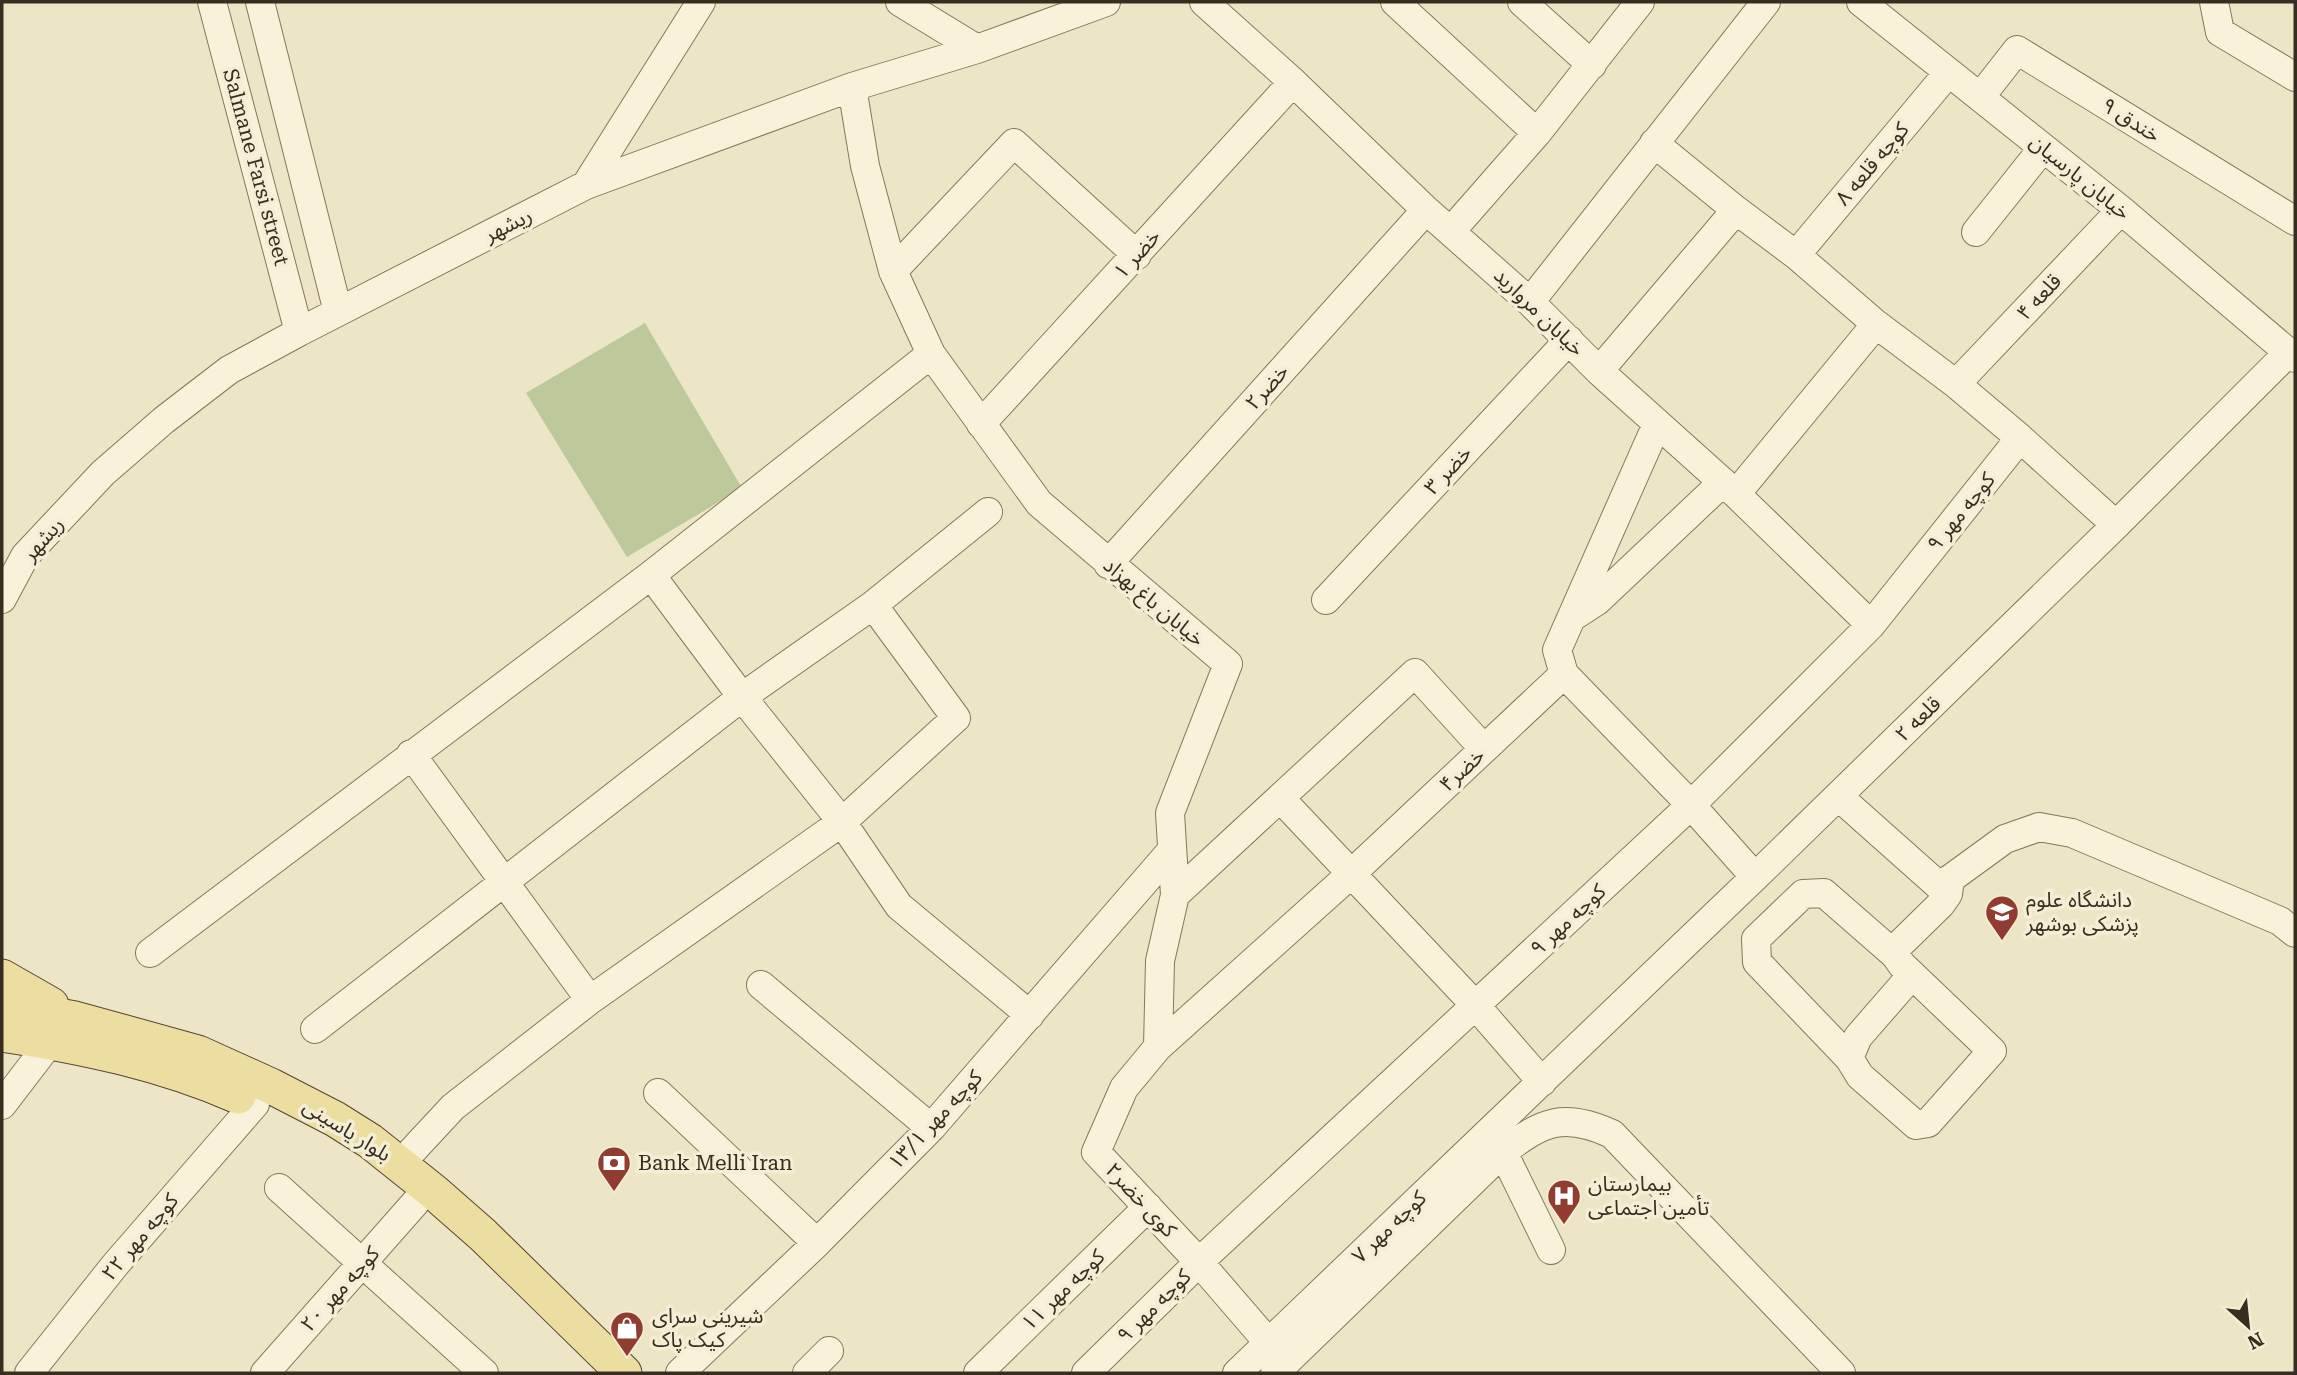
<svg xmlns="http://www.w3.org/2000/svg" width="2297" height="1375" font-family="'Roboto Serif','Noto Sans Arabic',serif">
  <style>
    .green { fill: #bec99b }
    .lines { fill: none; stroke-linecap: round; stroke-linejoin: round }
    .minor-casing { stroke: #86785d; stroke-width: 30 }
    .major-casing { stroke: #544631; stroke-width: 37 }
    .minor { stroke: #f7f2d9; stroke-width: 28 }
    .major { stroke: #ecdea1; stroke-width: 35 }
    .labels { text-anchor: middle; stroke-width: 7; stroke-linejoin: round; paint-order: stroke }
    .street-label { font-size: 21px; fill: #372e20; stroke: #f3eed5 }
    .poi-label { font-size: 21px; fill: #372e20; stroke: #f3eed5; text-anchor: start }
  </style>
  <rect width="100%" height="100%" fill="#ece5c6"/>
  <!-- green -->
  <path class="green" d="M645,323L742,488L627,557L526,393Z"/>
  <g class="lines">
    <!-- minor casing -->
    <g class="minor-casing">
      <path id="minor" d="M212,2L299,332
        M260,2L338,312
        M900,2L977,49
        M1204,2L1293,82L1426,210L1530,302L1599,371L1736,494L1871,625
        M1395,2L1537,133
        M1522,2L1592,65
        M1861,2L2121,210L2295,358
        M2214,2L2220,32L2295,77
        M852,87L865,166L893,271L931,354L1039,503L1228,664L1170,813L1175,895L1160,961L1158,1047L1124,1088L1096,1152L1199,1262L1268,1342
        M1981,96L2017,50L2295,221
        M1654,143L1736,210L1796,255L1876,324L1956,384L2020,438L2116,525
        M586,185L701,2
        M1451,231L1537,133L1640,2
        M1976,232L2043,148
        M1796,255L1948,73
        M893,271L1014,143L1137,255
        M1530,302L1766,2
        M1599,371L1736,210
        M1956,384L2121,210
        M981,424L1293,82
        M1736,494L1876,324
        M1108,564L1426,210
        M651,575L742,697L842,822L899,906L1030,1015
        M2,599L25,556L103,473L164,420L229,370L299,332L586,185L852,87L977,49L1106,2
        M1326,600L1569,340
        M1574,616L1597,601L1723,482
        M1564,674L1691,805L1755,877
        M411,754L590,1000
        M1838,796L1938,885L1950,879L2005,839L2039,827L2072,833L2280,921L2295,933
        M1281,799L1476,1006L1542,1082
        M1175,895L1415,673L1484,749
        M150,953L651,575L931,354
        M1912,975L1858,1037L1849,1058L1860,1076L1916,1125L1928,1123L1992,1051L1902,965L1895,955L1896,948L1941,904L1948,894L1950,879
        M761,985L931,1128
        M315,1029L742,697L873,605L988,512
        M1158,1047L1351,874L1564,674L1557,650L1657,424
        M1849,1058L1757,962L1756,939L1803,894L1824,893L1895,955
        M658,1093L817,1243
        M2,1105L51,1041
        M1503,1152L1551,1250
        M400,1164L453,1107L590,1000L842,822L956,718L873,605
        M279,1188L484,1373
        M29,1373L115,1265L255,1104
        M265,1373L415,1203
        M680,1373L817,1243L931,1128L1172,850
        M807,1373L829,1351
        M978,1373L1148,1207
        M1086,1373L1199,1262L1691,805L1871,625L2020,438
        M1237,1373L1755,877L2116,525L2289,352
        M1275,1373L1503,1152C1543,1121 1564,1112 1612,1134L1841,1373"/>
    </g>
    <!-- major casing -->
    <g class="major-casing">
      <path id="major" d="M2,977L51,1005
        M2,1006L75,1019L198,1053L271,1086L335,1119L370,1141L434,1192L483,1235L624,1373
        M2,1034C82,1046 163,1063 238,1096"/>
    </g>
    <!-- minor -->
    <use href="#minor" class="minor"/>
    <!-- major -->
    <use href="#major" class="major"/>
  </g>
  <!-- icons -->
  <defs>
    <g id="university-pin" transform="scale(1.75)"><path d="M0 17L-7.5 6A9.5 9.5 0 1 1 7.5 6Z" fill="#913c31" stroke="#f3eed5"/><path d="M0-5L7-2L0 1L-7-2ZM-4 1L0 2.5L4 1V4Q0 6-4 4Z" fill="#fff"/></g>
    <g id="bank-pin" transform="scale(1.75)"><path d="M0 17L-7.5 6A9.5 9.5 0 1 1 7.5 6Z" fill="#913c31" stroke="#f3eed5"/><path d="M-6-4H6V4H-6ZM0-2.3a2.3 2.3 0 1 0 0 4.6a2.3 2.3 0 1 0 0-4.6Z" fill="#fff"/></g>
    <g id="hospital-pin" transform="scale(1.75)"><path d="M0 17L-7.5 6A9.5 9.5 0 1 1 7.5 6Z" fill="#913c31" stroke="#f3eed5"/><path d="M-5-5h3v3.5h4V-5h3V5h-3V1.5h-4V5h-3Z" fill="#fff"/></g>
    <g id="shop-pin" transform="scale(1.75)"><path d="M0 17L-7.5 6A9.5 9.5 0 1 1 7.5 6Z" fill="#913c31" stroke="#f3eed5"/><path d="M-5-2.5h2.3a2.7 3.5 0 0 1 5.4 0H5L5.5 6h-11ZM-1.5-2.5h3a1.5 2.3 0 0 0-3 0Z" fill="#fff"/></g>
  </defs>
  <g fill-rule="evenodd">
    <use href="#university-pin" x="2002" y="912"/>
    <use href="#bank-pin" x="614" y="1163"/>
    <use href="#hospital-pin" x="1564" y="1196"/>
    <use href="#shop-pin" x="627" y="1328"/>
  </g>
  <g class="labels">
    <!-- street labels -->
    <g class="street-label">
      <text transform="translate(2131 120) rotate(32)" y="7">خندق ۹</text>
      <text transform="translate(1872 164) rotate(-50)" y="7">کوچه قلعه ۸</text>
      <text transform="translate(256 167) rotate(75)" y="7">Salmane Farsi street</text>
      <text transform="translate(2080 177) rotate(39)" y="7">خیابان پارسیان</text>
      <text transform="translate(508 225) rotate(-27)" y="7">ریشهر</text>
      <text transform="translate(1137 254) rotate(-48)" y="7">خضر ۱</text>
      <text transform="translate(2039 297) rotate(-47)" y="7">قلعه ۴</text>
      <text transform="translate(1539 312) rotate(44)" y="7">خیابان مروارید</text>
      <text transform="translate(1267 387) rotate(-48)" y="7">خضر۲</text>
      <text transform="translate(1448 470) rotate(-47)" y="7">خضر ۳</text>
      <text transform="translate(1961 512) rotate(-51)" y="7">کوچه مهر ۹</text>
      <text transform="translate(43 539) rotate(-49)" y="7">ریشهر</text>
      <text transform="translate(1154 602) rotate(40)" y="7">خیابان باغ بهزاد</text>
      <text transform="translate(1918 719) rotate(-44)" y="7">قلعه ۲</text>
      <text transform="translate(1462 770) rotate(-43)" y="7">خضر۴</text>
      <text transform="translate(1568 920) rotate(-43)" y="7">کوچه مهر ۹</text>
      <text transform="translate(935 1120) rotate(-47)" y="7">کوچه مهر ۱۳/۱</text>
      <text transform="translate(347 1130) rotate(32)" y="7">بلوار یاسینی</text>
      <text transform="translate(1141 1200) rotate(47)" y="7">کوی خضر۲</text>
      <text transform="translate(1389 1227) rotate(-44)" y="7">کوچه مهر ۷</text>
      <text transform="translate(140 1237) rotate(-50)" y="7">کوچه مهر ۲۲</text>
      <text transform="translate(340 1289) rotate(-48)" y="7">کوچه مهر ۲۰</text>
      <text transform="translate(1063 1290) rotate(-44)" y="7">کوچه مهر ۱۱</text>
      <text transform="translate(1154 1306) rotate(-45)" y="7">کوچه مهر ۹</text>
    </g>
    <!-- poi labels -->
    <g class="poi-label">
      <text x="2026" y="907">دانشگاه علوم<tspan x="2026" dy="24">پزشکی بوشهر</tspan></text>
      <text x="638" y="1170">Bank Melli Iran</text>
      <text x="1588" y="1191">بیمارستان<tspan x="1588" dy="24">تأمین اجتماعی</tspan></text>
      <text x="652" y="1323">شیرینی سرای<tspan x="652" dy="24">کیک پاک</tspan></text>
    </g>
  </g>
  <!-- border -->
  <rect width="2297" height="1375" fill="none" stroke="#372e20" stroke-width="7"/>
  <!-- north arrow -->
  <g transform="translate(2248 1326) rotate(153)" stroke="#f3eed5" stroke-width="5" paint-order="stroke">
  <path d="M0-5L12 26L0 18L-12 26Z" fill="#372e20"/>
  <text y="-10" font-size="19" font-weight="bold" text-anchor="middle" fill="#372e20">N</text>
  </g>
</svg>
